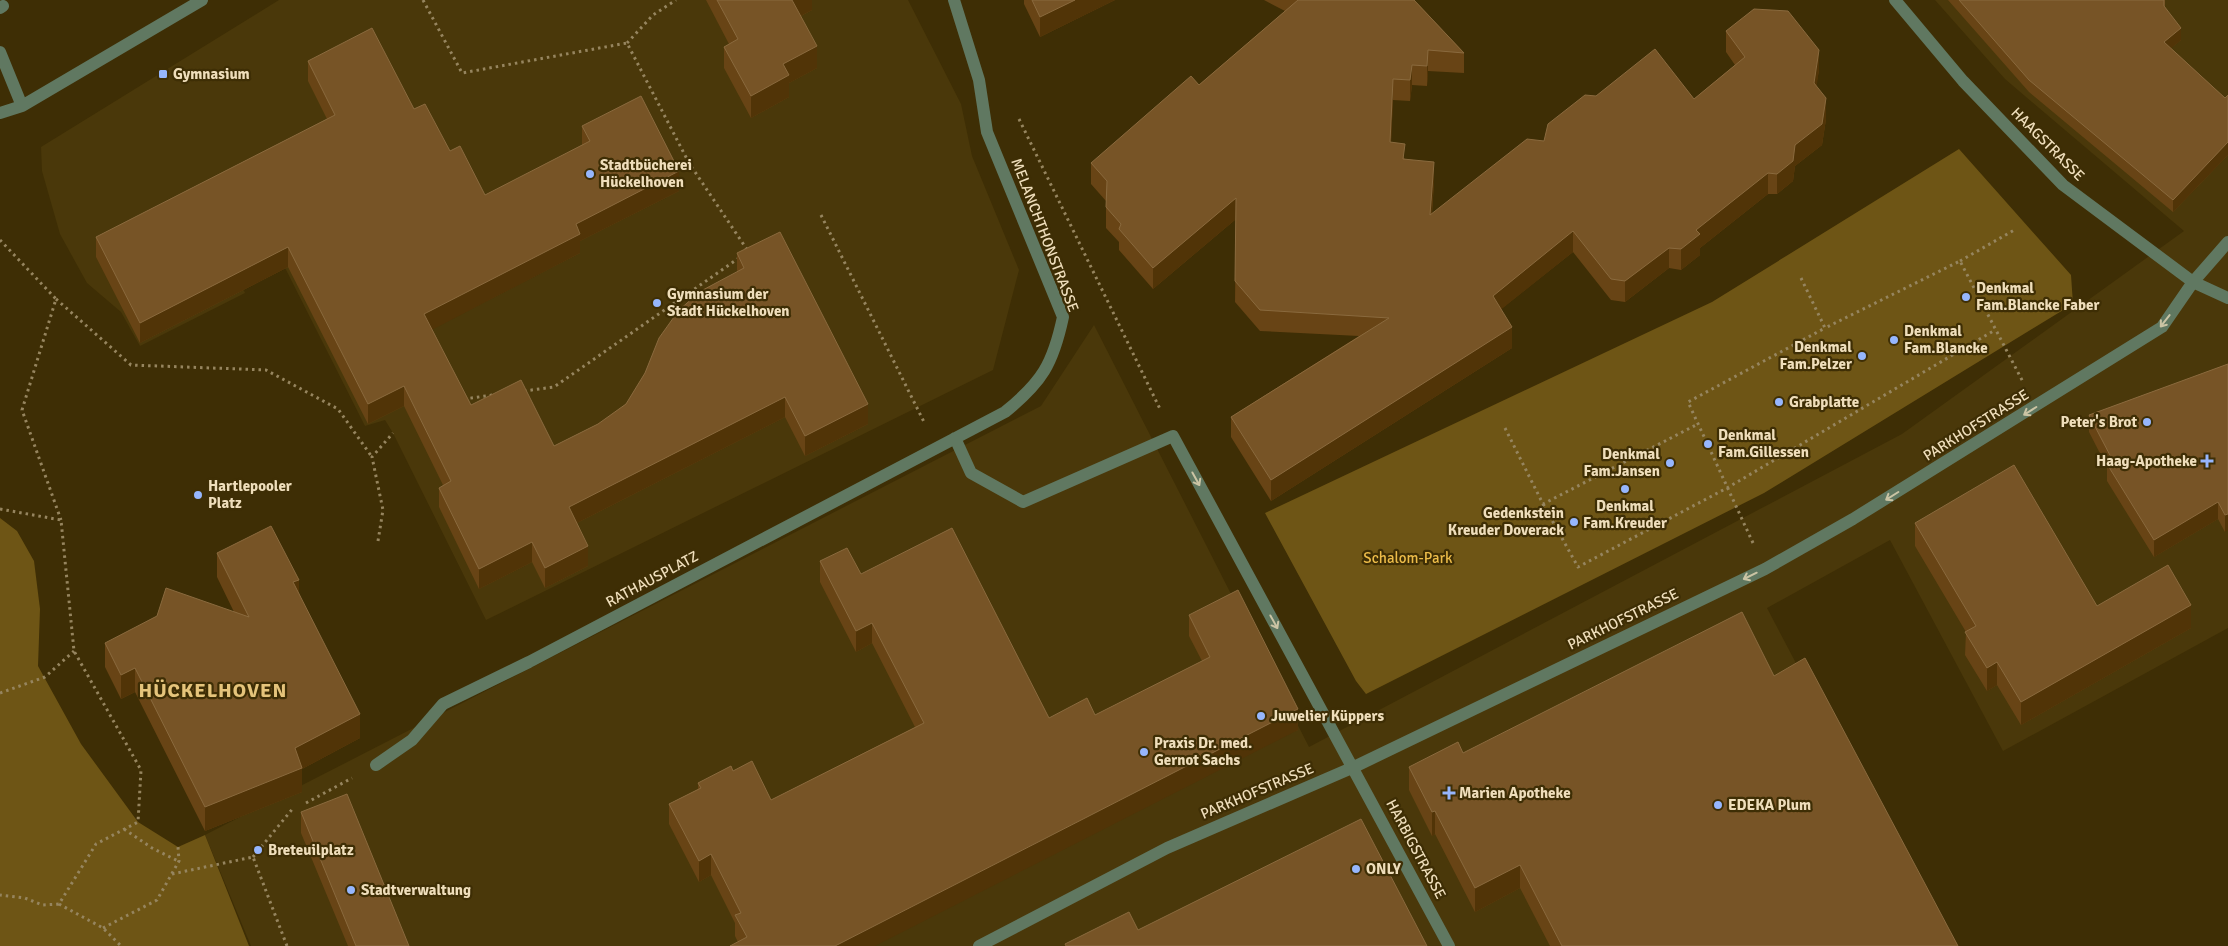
<svg xmlns="http://www.w3.org/2000/svg" width="2228" height="946" font-family="Signika,sans-serif">
  <style>
    .built { fill: #4a380a }
    .green { fill: #6e5515 }
    .lines { fill: none; stroke-linecap: round; stroke-linejoin: round }
    .path { stroke: #96855f; stroke-width: 3; stroke-dasharray: 2.5 4; stroke-linecap: butt }
    .minor { stroke: #607861; stroke-width: 12 }
    .wall { fill: #684415 }
    .shaded-wall { fill: #513407 }
    .building { fill: #775426; stroke: #8a6a3e }
    .oneway { stroke: #cbc4a4 }
    .poi-dot { fill: #96b6fd; stroke: #3e2e05; stroke-width: 2 }
    .labels { text-anchor: middle; stroke-width: 4.5; stroke-linejoin: round; paint-order: stroke }
    .poi-label { font-size: 15px; font-weight: bold; fill: #efdebb; stroke: #3e2e05; text-anchor: start }
    .street-label { font-size: 15px; fill: #efdebb; stroke: #3e2e05 }
    .park-label { font-size: 15px; fill: #edbc49; stroke: #3e2e05 }
    .district-label { font-size: 20px; font-weight: bold; letter-spacing: 1px; fill: #e5c47b; stroke: #3e2e05 }
  </style>
  <rect width="100%" height="100%" fill="#3e2e05"/>
  <!-- built -->
  <path class="built" d="M279,0H908L961,104L972,156L1019,270L993,370L486,620L393,433L385,420L365,426L276,250L235,270L245,293L140,346L121,312L87,283L60,234L42,171L41,147Z
    M1935,0H2228V628L2003,751L1890,540L1767,608L1945,946H251L205,835L1041,406L1094,325L1309,747L1902,434L2184,231L2005,79Z"/>
  <!-- green -->
  <path class="green" d="M1959,149L2071,275L2073,304L1764,493L1366,694L1356,681L1265,513L1712,302Z
    M0,518L17,531L34,561L40,609L38,666L81,744L138,822L178,847L205,835L249,946H0Z"/>
  <g class="lines">
    <!-- path -->
    <path class="path" d="M423,0L462,73L627,43L689,163L748,251
      M627,43L653,15L676,0
      M1019,119L1161,411
      M821,215L924,422
      M0,240L56,299L22,410L61,520
      M1960,261L2016,229
      M1801,278L1825,328L1960,261L2023,382
      M56,299L131,365L266,370L338,409L372,457
      M524,391L554,387L739,258
      M464,399L493,395
      M1505,428L1543,504L1698,424
      M1543,504L1578,567L1727,488L1995,330
      M0,509L61,520L74,651L141,770L138,822L96,844L59,904L42,905L25,898L0,895
      M378,541L383,510L372,457L393,433
      M1753,543L1688,402L1825,328
      M0,693L45,677L74,651
      M306,803L352,778
      M124,829L152,848L178,861
      M253,857L294,807
      M172,874L253,857L287,946
      M59,904L103,928L121,946
      M103,928L157,900L179,861L178,847"/>
    <!-- minor -->
    <path class="minor" d="M1895,0L1963,81L2063,185L2193,282L2228,298
      M0,8L3,6
      M0,52L22,106
      M0,113L22,106L202,0
      M955,438L971,473L1023,502L1173,436L1449,946
      M376,765L412,740L443,704L529,662L1005,412C1042,382 1053,364 1063,317L987,132L979,80L954,0
      M979,946L1167,848L1354,767L1765,569L1853,519L2162,327L2193,282L2228,242"/>
  </g>
  <!-- wall -->
  <path class="wall" d="M706,0H812V10L801,16L817,68L789,83V97L751,118L724,68V47L729,44Z
    M1024,0H1115L1040,37L1024,4Z
    M1264,0H1414L1464,53V73L1428,71L1427,86L1412,85L1410,101L1393,100L1391,143L1405,159L1434,182L1432,214L1544,141L1596,96L1694,99L1735,65L1726,52V31L1819,70L1816,86L1826,119L1822,145L1795,166L1793,181L1777,194H1768L1700,248V255L1681,270L1669,268L1625,302L1611,300L1573,252L1501,309L1512,348L1271,501L1231,437V417L1359,336L1260,331L1235,302L1236,219L1153,289L1119,250V242L1106,228V201L1091,184V163L1199,85L1285,11Z
    M1948,0H2165V7L2181,40L2171,48L2225,98L2228,95V155L2173,212L2029,92Z
    M308,61L414,109L450,151L485,195L582,145V126L679,191L580,241V253L432,329L471,405L554,446L598,424L626,404L737,272V253L868,424L805,456L785,417L577,523L588,566L545,588L532,562L479,589L439,507V488L443,485L404,406L368,424L288,267L140,343L96,257V237L327,119L308,81Z
    M2228,364L2225,532L2218,519L2154,557L2107,481V467L2089,432V415Z
    M1915,523L2097,606L2191,628L2021,725L1997,685L1987,691L1965,655L1966,632L1915,546Z
    M217,553L299,593L360,738L302,769V792L205,831L135,692L121,699L105,667V643L234,612L217,577Z
    M820,561L861,574L1049,718L1095,715L1202,661L1189,636V615L1298,730L738,942L735,936V923L711,875L699,882L669,824V804L698,789V783L733,771L771,800L915,727L872,643L856,652L820,582Z
    M1774,676L1958,946H1550L1520,888L1475,912L1435,834L1432,836L1409,790V767Z
    M301,812L409,946H348L301,833Z"/>
  <!-- shaded-wall -->
  <path class="shaded-wall" d="M791,0H812V10L791,21Z
    M1075,0H1115L1040,37V17Z
    M2181,28V40L2164,54V42Z
    M817,46V68L789,83V97L751,118V96L783,64Z
    M1428,50V71L1427,86V66Z
    M1819,50V70L1814,104V83Z
    M1412,65V85L1410,101V80Z
    M1393,79V100L1390,163V142Z
    M1826,98V119L1822,145L1795,166L1793,181L1777,194V174Z
    M2228,142V155L2173,212V200Z
    M1434,162V182L1430,235V215Z
    M679,171V191L580,241V253L424,334V314L576,224Z
    M1768,173V194L1700,248V255L1681,270V249L1696,230Z
    M1236,198V219L1153,289V268Z
    M1573,231V252L1493,316V296Z
    M288,247V267L140,343V323Z
    M1669,248V268L1625,302V281Z
    M1512,327V348L1271,501V480Z
    M404,386V406L368,424V404Z
    M785,397V417L569,527V507Z
    M868,404V424L805,456V436Z
    M2218,502V519L2154,557V540Z
    M2228,514V530L2225,532V515Z
    M532,542V562L479,589V569Z
    M588,546V566L545,588V568Z
    M299,580V604L293,582Z
    M2191,605V628L2021,725V702Z
    M872,623V643L856,652V631Z
    M1997,662V685L1987,691V668Z
    M135,668V692L121,699V675Z
    M1298,709V730L875,946H835Z
    M360,714V738L302,769V792L205,831V807L295,748Z
    M1435,811V834L1432,836V812Z
    M711,854V875L699,882V861Z
    M1520,865V888L1475,912V888Z"/>
  <!-- building -->
  <path class="building" d="M717,0H792L817,46L783,64L789,75L751,96L724,47L738,39Z
    M1032,0H1075L1040,17Z
    M1298,0H1414L1464,53L1428,50L1427,66L1412,65L1410,80L1393,79L1390,142L1405,144L1403,159L1434,162L1430,215L1527,139L1544,141L1548,124L1585,95L1596,96L1655,49L1694,99L1745,57L1726,31L1754,9L1788,11L1819,50L1814,83L1826,98L1822,124L1795,145L1793,161L1777,174L1768,173L1696,230L1700,234L1681,249L1669,248L1625,281L1611,279L1573,231L1493,296L1512,327L1271,480L1231,417L1389,318L1260,310L1235,281L1236,198L1153,268L1119,229L1121,224L1106,207L1107,181L1091,163L1191,76L1199,85Z
    M1959,0H2164V6L2181,28L2164,42L2225,98L2228,95V142L2173,200L2029,80Z
    M372,28L414,109L425,104L450,151L460,146L485,195L590,141L582,126L641,96L679,171L576,224L580,234L424,314L471,405L521,380L554,446L598,424L626,404L645,373L659,338L679,310L701,291L744,268L737,253L780,232L868,404L805,436L785,397L569,507L588,546L545,568L532,542L479,569L439,488L451,481L404,386L368,404L288,247L140,323L96,237L335,115L308,61Z
    M2228,364V514L2225,515L2218,502L2154,540L2107,464L2113,461L2089,415Z
    M2014,465L2097,606L2168,565L2191,605L2021,702L1997,662L1987,668L1965,632L1976,626L1915,523Z
    M271,526L299,580L293,582L360,714L295,748L302,768L205,807L135,668L121,675L105,643L157,616L166,588L249,617L217,553Z
    M952,528L1049,718L1087,698L1095,715L1210,657L1189,615L1238,590L1298,709L835,946H730L747,937L735,915L741,913L711,854L699,861L669,804L701,788L698,783L731,766L733,771L752,761L771,800L924,723L872,623L856,631L820,561L847,548L861,574Z
    M1742,612L1774,676L1805,658L1958,946H1562L1520,865L1475,888L1435,811L1432,812L1409,767L1458,742L1463,753Z
    M347,794L409,946H356L301,812Z
    M1361,819L1427,946H1066L1065,944L1129,912L1138,930Z"/>
  <!-- one-way arrows -->
  <defs><path id="oneway-shaft" d="M-6 0H5M1.5-3L5.5 0L1.5 3" fill="none" stroke-width="1.6" stroke-linecap="round" stroke-linejoin="round" transform="scale(1.25)"/></defs>
  <g class="oneway">
    <use href="#oneway-shaft" transform="translate(2165 321) rotate(128)"/>
    <use href="#oneway-shaft" transform="translate(2030 411) rotate(148)"/>
    <use href="#oneway-shaft" transform="translate(1196 479) rotate(61)"/>
    <use href="#oneway-shaft" transform="translate(1892 496) rotate(148)"/>
    <use href="#oneway-shaft" transform="translate(1750 576) rotate(154)"/>
    <use href="#oneway-shaft" transform="translate(1274 622) rotate(61)"/>
  </g>
  <!-- markers -->
  <g class="poi-dot">
    <rect x="158" y="69" width="10" height="10" rx="2.5"/>
    <circle cx="590" cy="174" r="5"/>
    <circle cx="1966" cy="297" r="5"/>
    <circle cx="657" cy="303" r="5"/>
    <circle cx="1894" cy="340" r="5"/>
    <circle cx="1862" cy="356" r="5"/>
    <circle cx="1779" cy="402" r="5"/>
    <circle cx="2147" cy="422" r="5"/>
    <circle cx="1708" cy="444" r="5"/>
    <path d="M2204.5 453.5h5v5h5v5h-5v5h-5v-5h-5v-5h5z"/>
    <circle cx="1670" cy="463" r="5"/>
    <circle cx="1625" cy="489" r="5"/>
    <circle cx="198" cy="495" r="5"/>
    <circle cx="1574" cy="522" r="5"/>
    <circle cx="1261" cy="716" r="5"/>
    <circle cx="1144" cy="752" r="5"/>
    <path d="M1446.5 785.5h5v5h5v5h-5v5h-5v-5h-5v-5h5z"/>
    <circle cx="1718" cy="805" r="5"/>
    <circle cx="258" cy="850" r="5"/>
    <circle cx="1356" cy="869" r="5"/>
    <circle cx="351" cy="890" r="5"/>
  </g>
  <g class="labels">
    <!-- poi labels -->
    <g class="poi-label">
      <text x="173" y="79">Gymnasium</text>
      <text x="600" y="170">Stadtbücherei<tspan x="600" dy="17">Hückelhoven</tspan></text>
      <text x="1976" y="293">Denkmal<tspan x="1976" dy="17">Fam.Blancke Faber</tspan></text>
      <text x="667" y="299">Gymnasium der<tspan x="667" dy="17">Stadt Hückelhoven</tspan></text>
      <text x="1904" y="336">Denkmal<tspan x="1904" dy="17">Fam.Blancke</tspan></text>
      <text x="1852" y="352" text-anchor="end">Denkmal<tspan x="1852" dy="17">Fam.Pelzer</tspan></text>
      <text x="1789" y="407">Grabplatte</text>
      <text x="2137" y="427" text-anchor="end">Peter's Brot</text>
      <text x="1718" y="440">Denkmal<tspan x="1718" dy="17">Fam.Gillessen</tspan></text>
      <text x="1660" y="459" text-anchor="end">Denkmal<tspan x="1660" dy="17">Fam.Jansen</tspan></text>
      <text x="2197" y="466" text-anchor="end">Haag-Apotheke</text>
      <text x="208" y="491">Hartlepooler<tspan x="208" dy="17">Platz</tspan></text>
      <text x="1625" y="511" text-anchor="middle">Denkmal<tspan x="1625" dy="17">Fam.Kreuder</tspan></text>
      <text x="1564" y="518" text-anchor="end">Gedenkstein<tspan x="1564" dy="17">Kreuder Doverack</tspan></text>
      <text x="1271" y="721">Juwelier Küppers</text>
      <text x="1154" y="748">Praxis Dr. med.<tspan x="1154" dy="17">Gernot Sachs</tspan></text>
      <text x="1459" y="798">Marien Apotheke</text>
      <text x="1728" y="810">EDEKA Plum</text>
      <text x="268" y="855">Breteuilplatz</text>
      <text x="1366" y="874">ONLY</text>
      <text x="361" y="895">Stadtverwaltung</text>
    </g>
    <!-- street labels -->
    <g class="street-label">
      <text transform="translate(2048 144) rotate(45)" y="5">HAAGSTRASSE</text>
      <text transform="translate(1045 235) rotate(69)" y="5">MELANCHTHONSTRASSE</text>
      <text transform="translate(1976 425) rotate(-32)" y="5">PARKHOFSTRASSE</text>
      <text transform="translate(652 579) rotate(-28)" y="5">RATHAUSPLATZ</text>
      <text transform="translate(1623 619) rotate(-26)" y="5">PARKHOFSTRASSE</text>
      <text transform="translate(1257 791) rotate(-23)" y="5">PARKHOFSTRASSE</text>
      <text transform="translate(1416 849) rotate(62)" y="5">HARBIGSTRASSE</text>
    </g>
    <!-- park labels -->
    <g class="park-label">
      <text x="1408" y="563">Schalom-Park</text>
    </g>
    <!-- district labels -->
    <g class="district-label">
      <text x="213" y="697">HÜCKELHOVEN</text>
    </g>
  </g>
</svg>
